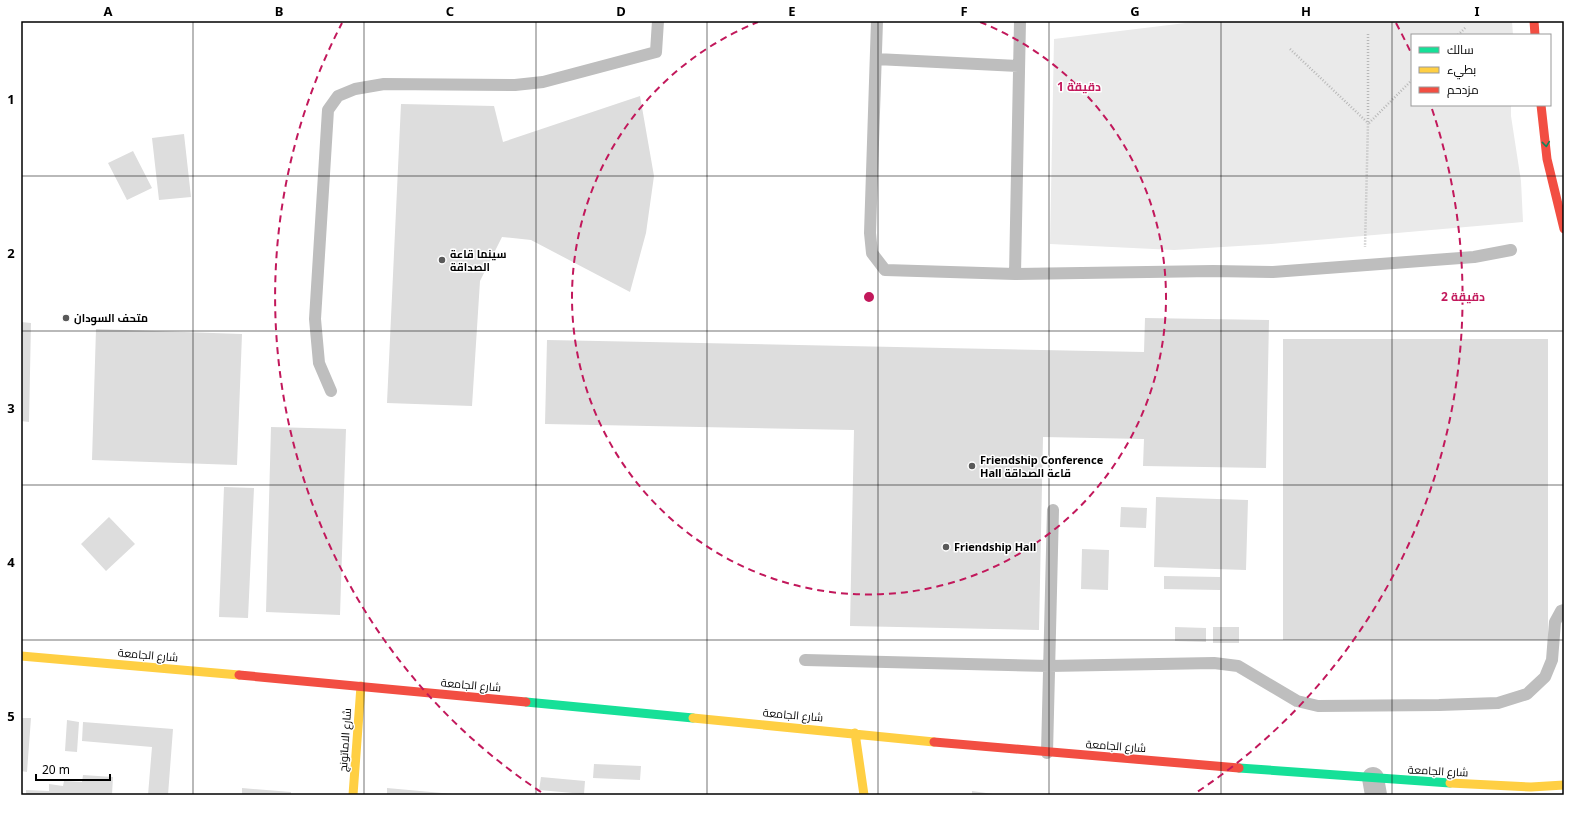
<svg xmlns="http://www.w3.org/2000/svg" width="1585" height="816" font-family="'Noto Sans',Cairo,sans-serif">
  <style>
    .green { fill: #eaeaea }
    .building { fill: #ddd }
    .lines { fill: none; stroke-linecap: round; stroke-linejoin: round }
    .path { stroke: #b8b8b8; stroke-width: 2.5; stroke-dasharray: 1 2; stroke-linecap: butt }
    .lane { stroke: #bebebe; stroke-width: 12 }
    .street { stroke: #bebebe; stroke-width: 22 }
    .fast { stroke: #16e098; stroke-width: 9 }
    .slow { stroke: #ffcf43; stroke-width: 9 }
    .jam { stroke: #f24e42; stroke-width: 9 }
    .oneway { stroke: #0d865b }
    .grid { fill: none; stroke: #000; stroke-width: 1; stroke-opacity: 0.55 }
    .ring { fill: none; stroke: #c2185b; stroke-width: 2; stroke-dasharray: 7 5 }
    .poi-dot { fill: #595959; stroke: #fff; stroke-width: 1.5 }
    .labels { text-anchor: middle; stroke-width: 3; stroke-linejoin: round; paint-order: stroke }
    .poi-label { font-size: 11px; font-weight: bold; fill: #000; stroke: #fff; text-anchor: start }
    .street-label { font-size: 11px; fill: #000; stroke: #fff }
    .centre { fill: #c2185b; stroke: #fff; stroke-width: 2 }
    .ring-label { font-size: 12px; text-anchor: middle; font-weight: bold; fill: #c2185b; stroke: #fff; stroke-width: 3; stroke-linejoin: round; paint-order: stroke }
    .neatline { fill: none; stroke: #000; stroke-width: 1.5 }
    .grid-label { font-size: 13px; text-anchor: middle; font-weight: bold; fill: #000 }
  </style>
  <rect width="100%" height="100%" fill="#fff"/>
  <!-- green -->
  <path class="green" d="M1202,21H1512L1513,35H1412V105H1511V116L1521,181L1523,222L1271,244L1174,250L1050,244L1054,39Z"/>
  <!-- building -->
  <path class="building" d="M640,96L654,176L646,233L630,292L531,240L502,237L480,281L472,406L387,403L401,104L494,106L503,142Z
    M184,134L191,197L159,200L152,138Z
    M133,151L152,188L127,200L108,163Z
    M1145,318L1269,320L1266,468L1143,466L1144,439L1043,437L1039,630L850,626L854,430L545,424L547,340L1144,352Z
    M21,322L31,323L29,422L21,421Z
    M96,329L242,334L237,465L92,460Z
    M1283,339H1548V640H1283Z
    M271,427L346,429L340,615L266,612Z
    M224,487L254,488L248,618L219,617Z
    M1156,497L1248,500L1246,570L1154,567Z
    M1121,507L1147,508L1146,528L1120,527Z
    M109,517L135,544L106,571L81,544Z
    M1082,549L1109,550L1108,590L1081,589Z
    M1164,576L1220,577V590L1164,589Z
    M1175,627L1206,628V642L1175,641Z
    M1213,627H1239V643H1213Z
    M21,718H31L27,772L21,771Z
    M67,720L79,722L77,752L65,751Z
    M83,722L173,729L168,795H148L152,747L82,741Z
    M594,764L641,766L640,780L593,778Z
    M83,775L113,777L112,795H26V790L49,791V784L63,786L64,781L82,782Z
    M541,777L585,781L584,794L539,790Z
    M242,788L291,792V795H242Z
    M387,788L453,794V795H387Z
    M972,791L993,794V795H972Z"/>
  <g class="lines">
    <!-- path -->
    <path class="path" d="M1368,34V123
      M1458,35L1466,27
      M1290,49L1368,123L1365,247
      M1369,123L1412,80"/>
    <!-- lane -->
    <path class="lane" d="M877,21L870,233L872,253L885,270L1015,274L1213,271L1273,272L1474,257L1511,250
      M876,59L1019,66
      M1015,274L1020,21
      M331,391L319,363L315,319L328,110L338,96L355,89L384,84L515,85L543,82L656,52L658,21
      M805,660L1049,666L1214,663L1238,666L1297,701L1318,706L1439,705L1498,703L1527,694L1545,677L1552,660L1555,622L1561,611L1564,610
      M1047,753L1053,510"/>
    <!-- street -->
    <path class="street" d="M1373,778L1376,795"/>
    <!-- fast -->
    <path class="fast" d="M526,702L693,718
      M1239,768L1450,783"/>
    <!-- slow -->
    <path class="slow" d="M21,656L239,675
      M693,718L934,742
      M855,733L864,795
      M1450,783L1531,787L1564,785
      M353,795L361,686"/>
    <!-- jam -->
    <path class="jam" d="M1534,21L1535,35
      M1541,105L1547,159L1564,229
      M239,675L526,702
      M934,742L1239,768"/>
  </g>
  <!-- one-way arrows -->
  <defs><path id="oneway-chevron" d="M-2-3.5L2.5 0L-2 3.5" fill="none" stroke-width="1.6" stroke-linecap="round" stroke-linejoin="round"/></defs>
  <use class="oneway" href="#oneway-chevron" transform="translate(1546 144) rotate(84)"/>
  <!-- grid -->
  <path class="grid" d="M193,21V795M364,21V795M536,21V795M707,21V795M878,21V795M1049,21V795M1221,21V795M1392,21V795M21,176H1564M21,331H1564M21,485H1564M21,640H1564"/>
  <!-- distance rings -->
  <g class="ring">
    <path d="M980 22A297 297 0 1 1 758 22"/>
    <path d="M541 792A594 594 0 0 1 342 23M1396 23A594 594 0 0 1 1412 55M1432 109A594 594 0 0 1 1197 792"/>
  </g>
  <!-- markers -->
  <g class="poi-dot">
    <circle cx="442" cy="260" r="4"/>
    <circle cx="66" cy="318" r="4"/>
    <circle cx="972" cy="466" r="4"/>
    <circle cx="946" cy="547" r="4"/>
  </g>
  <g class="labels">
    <!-- poi labels -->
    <g class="poi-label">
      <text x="450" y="258">سينما قاعة<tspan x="450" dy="13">الصداقة</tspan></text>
      <text x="74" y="322">متحف السودان</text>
      <text x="980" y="464">Friendship Conference<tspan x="980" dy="13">Hall قاعة الصداقة</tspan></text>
      <text x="954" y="551">Friendship Hall</text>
    </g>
    <!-- street labels -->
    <g class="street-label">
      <text transform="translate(148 655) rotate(5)" y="4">شارع الجامعة</text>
      <text transform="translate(471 685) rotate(5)" y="4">شارع الجامعة</text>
      <text transform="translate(793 715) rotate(5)" y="4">شارع الجامعة</text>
      <text transform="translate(345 740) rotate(-86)" y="4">شارع الاماتونج</text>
      <text transform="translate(1116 746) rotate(4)" y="4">شارع الجامعة</text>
      <text transform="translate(1438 771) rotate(3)" y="4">شارع الجامعة</text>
    </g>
  </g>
  <circle cx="869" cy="297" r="6" class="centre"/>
  <g class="ring-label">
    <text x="1079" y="91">1 دقيقة</text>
    <text x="1463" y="301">2 دقيقة</text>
  </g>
  <!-- border -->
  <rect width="1585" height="816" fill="none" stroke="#ffffff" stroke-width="44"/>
  <!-- legend -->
  <rect x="1411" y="34" width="140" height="72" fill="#ffffff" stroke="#999999"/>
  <rect x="1419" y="47" width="20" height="6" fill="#16e098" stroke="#999999"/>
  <text x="1447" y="54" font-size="12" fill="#000000">سالك</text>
  <rect x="1419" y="67" width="20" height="6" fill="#ffcf43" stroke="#999999"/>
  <text x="1447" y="74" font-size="12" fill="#000000">بطيء</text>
  <rect x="1419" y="87" width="20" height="6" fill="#f24e42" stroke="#999999"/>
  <text x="1447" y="94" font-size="12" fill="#000000">مزدحم</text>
  <!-- scale -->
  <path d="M36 774v6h74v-6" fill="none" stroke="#000000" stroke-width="2"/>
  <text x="42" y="774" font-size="12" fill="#000000" stroke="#ffffff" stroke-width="3" paint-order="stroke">20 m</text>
  <rect x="22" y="22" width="1541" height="772" class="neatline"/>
  <g class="grid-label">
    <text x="108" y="16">A</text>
    <text x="279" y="16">B</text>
    <text x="450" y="16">C</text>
    <text x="621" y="16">D</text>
    <text x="792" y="16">E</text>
    <text x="964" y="16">F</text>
    <text x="1135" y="16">G</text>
    <text x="1306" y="16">H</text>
    <text x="1477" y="16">I</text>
    <text x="11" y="104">1</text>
    <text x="11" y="258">2</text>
    <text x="11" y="413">3</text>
    <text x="11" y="567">4</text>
    <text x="11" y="721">5</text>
  </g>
</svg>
